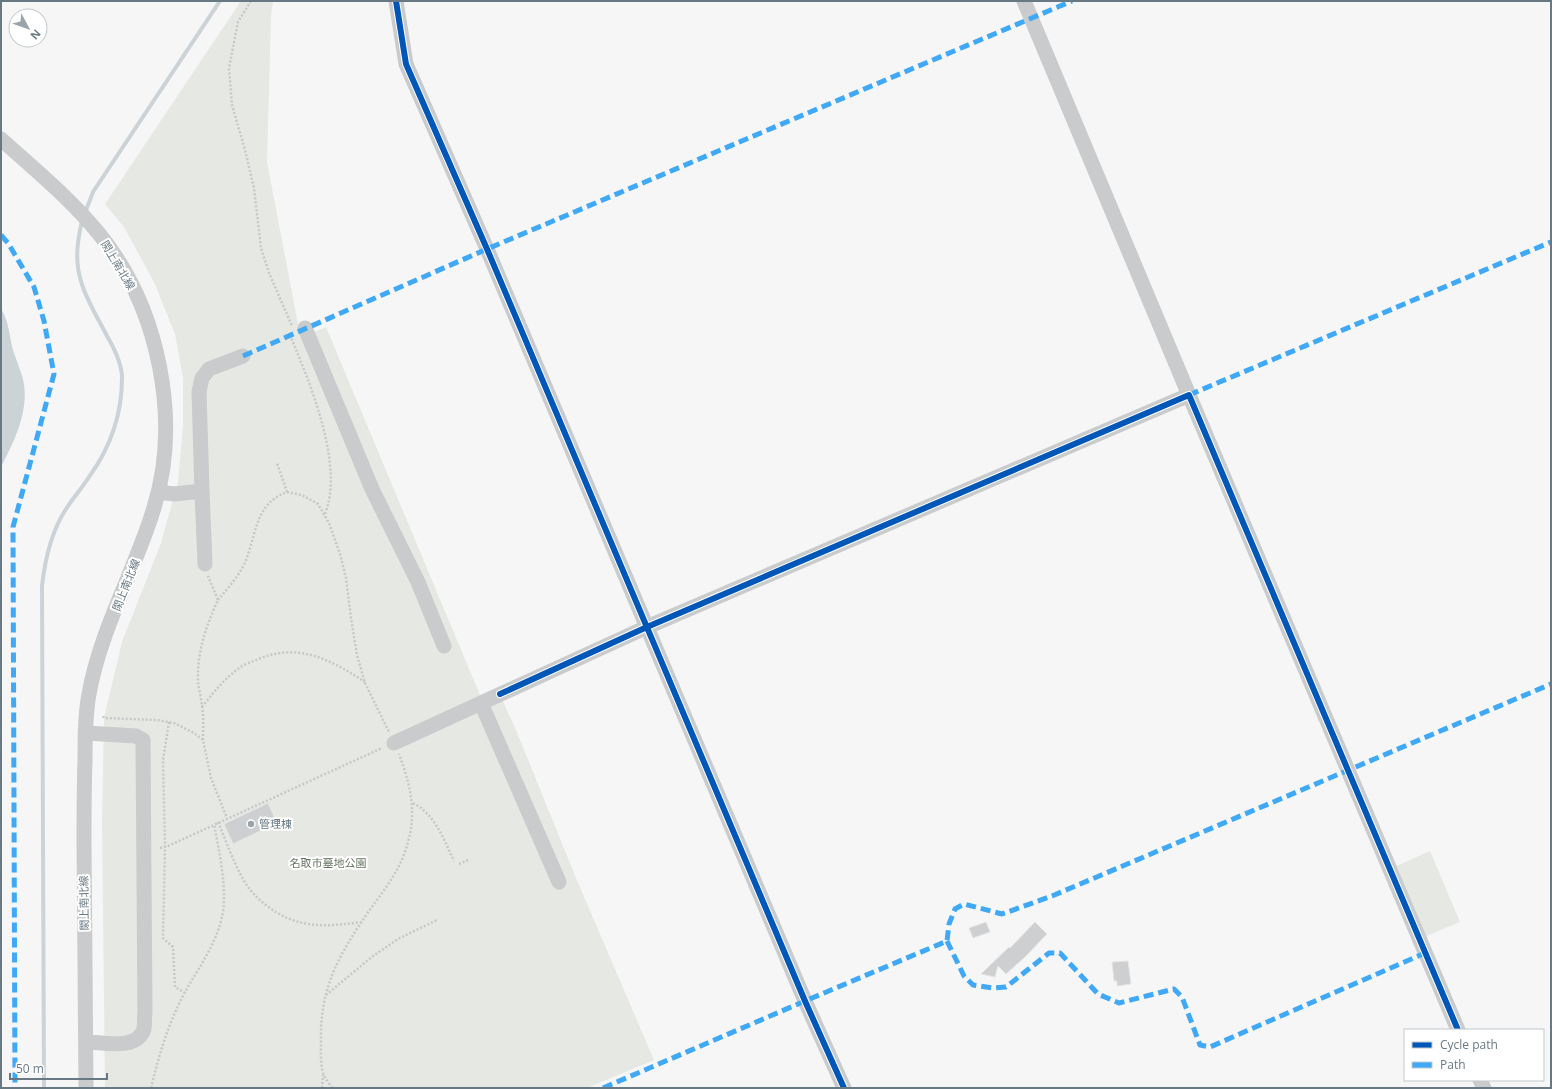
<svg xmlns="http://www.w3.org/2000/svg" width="1552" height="1089" font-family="'Open Sans','Noto Sans JP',sans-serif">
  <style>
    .green { fill: #e5e8e3 }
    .water { fill: #cbd3d6 }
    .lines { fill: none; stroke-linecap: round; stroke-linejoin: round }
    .stream { stroke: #cbd3d6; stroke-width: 4 }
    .building { fill: #cecfd0; stroke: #e6e6e6 }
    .path { stroke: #c7c8c9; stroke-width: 2.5; stroke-dasharray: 2 2; stroke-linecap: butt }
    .minor { stroke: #c9cbcc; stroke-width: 15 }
    .quiet { stroke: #3fa9f5; stroke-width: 5; stroke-dasharray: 10 5; stroke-linecap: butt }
    .cycleway-casing { stroke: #fff; stroke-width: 8 }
    .cycleway { stroke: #0057b8; stroke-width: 6 }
    .poi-dot { fill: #9aa5ab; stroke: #fff; stroke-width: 1.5 }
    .labels { text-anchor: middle; stroke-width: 4; stroke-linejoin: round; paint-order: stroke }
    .street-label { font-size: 11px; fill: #697983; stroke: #fff }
    .poi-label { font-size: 11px; fill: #697983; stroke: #fff; text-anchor: start }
    .park-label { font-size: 11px; fill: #677663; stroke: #fff }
  </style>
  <rect width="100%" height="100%" fill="#f6f6f6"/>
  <!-- green -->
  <path class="green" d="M241,1H273L271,15L267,162L298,324L302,337L326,327L480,695L497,688L516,730L576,878L654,1060L587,1088H105L102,823L104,718L122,642L161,543L178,482L183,425V378L175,334L154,282L124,227L105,204Z
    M1430,851L1460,922L1426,936L1397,866Z"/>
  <!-- water -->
  <path class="water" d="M1,309C9,321 9,335 13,350C16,359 20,369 23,379C30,409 15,440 1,467Z"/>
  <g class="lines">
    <!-- stream -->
    <path class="stream" d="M85,213L93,192L220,1
      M44,1088L42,586C45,559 51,532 66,509C73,498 82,488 89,477C110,448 122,415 122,378C122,364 114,348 107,336C91,305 73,280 78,243C79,235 80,227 83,219"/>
  </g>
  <!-- building -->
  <path class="building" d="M268,803L277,823L233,844L224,824Z
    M986,922L990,932L973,938L969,928Z
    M1035,922L1047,934L1025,957L1006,974L998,966L995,977L981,974L1009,947L1010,948Z
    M1128,961L1131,984L1117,986V981H1114L1112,962Z"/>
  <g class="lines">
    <!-- path -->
    <path class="path" d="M251,1L238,22L229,68L232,105L245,150L254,188L261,248L269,273L292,326
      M290,335C309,381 346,467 324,516
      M287,492L302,495L318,504L329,523L340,554L346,578L351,618L357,655L365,683L389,732
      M218,600C228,588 240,575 246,560C257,532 255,504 287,492L277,463
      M202,707C213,693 224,679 238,669C242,665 249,663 254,661C296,641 330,659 365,682
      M103,716L104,718L157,720L174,723L194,733L203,740L211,778L227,818
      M169,722L163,760L165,846L163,938L173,947L175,987L185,993
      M203,740C203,729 204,717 202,706C201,698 199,689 198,681C197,652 206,626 218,600L208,576
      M413,803C435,814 444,840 454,861
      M218,822C226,841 233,861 243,879C249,890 257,898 267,906C297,929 326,927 361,922
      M160,848L168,846L382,748
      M459,864L468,860
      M326,995L373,956L398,939L437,920
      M151,1088C159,1055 168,1024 184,994C198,968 215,947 222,917C228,889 219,852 214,824
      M322,1088L323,1075
      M332,1088C330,1084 326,1080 324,1075C320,1067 321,1048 321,1039C320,987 340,953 369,911C381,894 395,877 403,857C418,819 413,792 399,754"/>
    <!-- minor -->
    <path class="minor" d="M396,1L406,64L487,249L805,1001L844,1088
      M1024,1L1189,395
      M1,139C35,170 71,199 100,235C159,308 182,421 153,511C134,572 100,631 89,694C85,716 85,738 85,761C84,788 84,815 84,842C84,924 86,1006 86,1088
      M305,328L372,489L418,582L444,646
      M202,491L205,564
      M159,492L174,494L202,491L199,392L202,378L209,369L243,356
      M481,703L559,882
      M86,733L136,736L143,740L145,1013C144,1018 145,1024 144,1029C137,1051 103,1042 86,1042
      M394,743L647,627L1189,395L1458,1030
      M1480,1080L1484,1088"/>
    <!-- quiet -->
    <path class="quiet" d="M1,235L8,243L34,287L44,321L54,374L13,527L15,1088
      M243,356L487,249L1072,1
      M1189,395L1551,242
      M947,941L964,976L973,985L993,988L1006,987L1049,953H1060L1098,994L1119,1003L1174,989L1182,997L1200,1045L1210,1047L1425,953
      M603,1088L805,1001L947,941L949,924L955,909L964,904L1002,914L1052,896L1551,684"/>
    <!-- cycleway casing -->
    <g class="cycleway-casing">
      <path id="cycleway" d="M396,1L406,64L487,249L805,1001L844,1088
        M500,694L647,627L1189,395L1458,1030"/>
    </g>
    <!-- cycleway -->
    <use href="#cycleway" class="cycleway"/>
  </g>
  <!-- markers -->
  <circle class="poi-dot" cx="251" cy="824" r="4"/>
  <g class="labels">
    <!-- street labels -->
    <g class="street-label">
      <text transform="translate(118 265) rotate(59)" y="4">閖上南北線</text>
      <text transform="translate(126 585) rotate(-68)" y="4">閖上南北線</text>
      <text transform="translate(84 903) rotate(-91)" y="4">閖上南北線</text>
    </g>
    <!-- poi labels -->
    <g class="poi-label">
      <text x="259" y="828">管理棟</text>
    </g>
    <!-- park labels -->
    <g class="park-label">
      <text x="328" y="867">名取市墓地公園</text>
    </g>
  </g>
  <!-- border -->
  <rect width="1552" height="1089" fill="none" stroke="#697983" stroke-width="4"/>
  <!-- legend -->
  <rect x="1404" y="1029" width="140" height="52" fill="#ffffff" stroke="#c3c9cd"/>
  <rect x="1412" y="1042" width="20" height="6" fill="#0057b8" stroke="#c3c9cd"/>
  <text x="1440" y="1049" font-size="12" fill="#697983">Cycle path</text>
  <rect x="1412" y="1062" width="20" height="6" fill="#3fa9f5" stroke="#c3c9cd"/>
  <text x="1440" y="1069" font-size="12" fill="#697983">Path</text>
  <!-- north arrow -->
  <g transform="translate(28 28) rotate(131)"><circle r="19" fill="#ffffff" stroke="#c3c9cd"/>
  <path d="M0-3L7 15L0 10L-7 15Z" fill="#9aa5ab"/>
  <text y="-6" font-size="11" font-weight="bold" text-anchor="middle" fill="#697983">N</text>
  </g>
  <!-- scale -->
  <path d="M10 1073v6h97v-6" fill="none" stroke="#697983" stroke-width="2"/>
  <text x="16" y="1073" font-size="12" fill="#697983" stroke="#ffffff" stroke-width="3" paint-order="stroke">50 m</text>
</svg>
